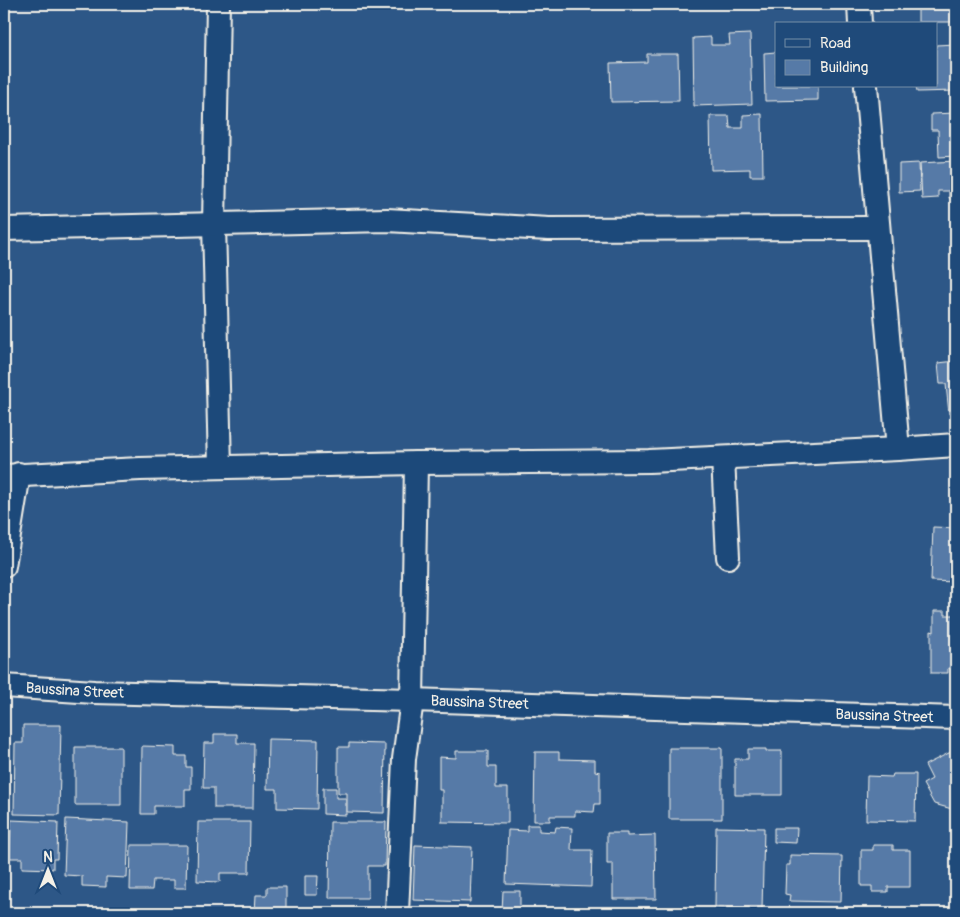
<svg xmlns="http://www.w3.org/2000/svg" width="960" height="917" font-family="Pangolin,sans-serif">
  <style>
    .building { fill: #567aa7; stroke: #f4f1e8 }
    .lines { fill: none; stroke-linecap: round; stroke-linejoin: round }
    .minor-casing { stroke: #f4f1e8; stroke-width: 26 }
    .minor { stroke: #1f4a7a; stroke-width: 22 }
    .labels { text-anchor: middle; stroke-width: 5; stroke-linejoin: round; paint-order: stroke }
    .street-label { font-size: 15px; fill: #f4f1e8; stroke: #1f4a7a }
  </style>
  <rect width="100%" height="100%" fill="#2d5787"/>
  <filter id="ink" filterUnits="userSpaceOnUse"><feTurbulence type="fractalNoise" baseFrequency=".02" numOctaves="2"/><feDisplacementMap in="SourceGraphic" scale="10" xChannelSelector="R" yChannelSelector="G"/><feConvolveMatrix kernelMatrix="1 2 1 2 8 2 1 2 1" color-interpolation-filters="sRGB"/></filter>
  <g filter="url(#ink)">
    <!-- building -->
    <path class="building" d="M918,4H956V22H918Z
      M750,34L752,104L694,106L693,38L711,37V45H730L729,35Z
      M956,44V91L917,92L916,86H936V45Z
      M776,52V86H818V100L765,101L764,53Z
      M647,54H678L679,101L611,102L610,63L647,62Z
      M956,113V156L939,157L938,130H931V114Z
      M762,114L763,176H750V169L711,170L710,116H729L730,128H743V115Z
      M956,161V197L949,198V191H938V198L922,199L920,163Z
      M919,163L920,191L899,192V164Z
      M956,361V413L949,414L946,384H940L938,363Z
      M933,527L956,528V582L931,581Z
      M934,611H945V615H956V674H954V668H948V673H931V631L934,632Z
      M23,725H61L59,815L14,814L15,743H23Z
      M214,734H237V743H254L253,808H214V788H203L204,743H214Z
      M268,739L318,740L317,809L277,808V789H267Z
      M349,743L385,744L384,813L347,812V793H338V747H349Z
      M142,746L175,747V756H186V767H191V789H185V806H154V814H141Z
      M75,747H121V805H75Z
      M669,748H722V819H669Z
      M748,749H766V751H782V795H735V759H748Z
      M955,750H956V807L952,809L934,804L923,784L932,779L925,765Z
      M456,751H488V767H496V788H508V823L442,822V790H439V757L456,758Z
      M535,752H559V759L595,760V771L600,772V804H595L594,812L575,811V816H550V821H534Z
      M893,774H916L915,821L866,820L867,776L892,777Z
      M323,788H336V798H346V815L323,814Z
      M66,819L129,822L127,878L106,877V887L82,886V876L64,875Z
      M11,820L58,822L57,859H53V869L22,868V858H10Z
      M198,822H250L249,873H220V882L197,881Z
      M330,822H386L385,866H368V898H329Z
      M527,825H539V831L555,832L556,827L572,828L571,850H592L591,887L506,884L508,830L527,831Z
      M716,827L764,828L762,909L715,908Z
      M774,828H797L796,843L774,842Z
      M4,833H9V843H8L7,858H4Z
      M607,833H627V836L655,835L656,899H613V864H607Z
      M131,845H187L186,888H174V880H153L152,890H130Z
      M415,845L472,847L470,902L413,900Z
      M873,845H893V850H910V887H888V892H872V886H861V850H873Z
      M790,855L842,856L841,902L789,901L790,895L785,894L786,865H790Z
      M305,876H318L317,895H305Z
      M267,887H286V913L255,912L256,895H267Z
      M503,891H520V913H502Z
      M835,907L847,908V913H834Z
      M891,909H908V913H891Z"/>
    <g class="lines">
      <!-- minor casing -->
      <g class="minor-casing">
        <g id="minor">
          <path d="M218,4L214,224L220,467"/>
          <path d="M859,4L860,24"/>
          <path d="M866,86L898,449"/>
          <path d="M4,229L387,220L549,229L878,228"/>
          <path d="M723,458L728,557"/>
          <path d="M4,476L140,469L416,463L649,461L898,449L956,445"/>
          <path d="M4,566L19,474"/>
          <path id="s1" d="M4,686L94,692L412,700L956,718"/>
          <path d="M397,913L404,759L412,700L416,463"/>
        </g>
      </g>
      <!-- minor -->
      <use href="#minor" class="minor"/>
    </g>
  </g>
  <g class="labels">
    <!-- street labels -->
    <g class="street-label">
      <text dy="5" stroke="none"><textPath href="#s1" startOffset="71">Baussina Street</textPath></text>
      <text dy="5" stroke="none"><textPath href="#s1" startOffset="476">Baussina Street</textPath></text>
      <text dy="5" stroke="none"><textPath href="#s1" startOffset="881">Baussina Street</textPath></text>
    </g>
  </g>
  <!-- margin -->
  <rect width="960" height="917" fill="none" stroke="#1f4a7a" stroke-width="20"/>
  <rect x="10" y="10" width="940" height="897" fill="none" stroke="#f4f1e8" stroke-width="2" filter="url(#ink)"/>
  <!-- legend -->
  <rect x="775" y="22" width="162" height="65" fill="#1f4a7a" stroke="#748da6"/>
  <rect x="785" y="39" width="25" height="8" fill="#1f4a7a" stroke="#748da6"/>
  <text x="820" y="48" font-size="15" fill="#f4f1e8">Road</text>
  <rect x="785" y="60" width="25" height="15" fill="#567aa7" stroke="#748da6"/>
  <text x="820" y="72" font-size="15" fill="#f4f1e8">Building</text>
  <!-- north arrow -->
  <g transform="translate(48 870)" stroke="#1f4a7a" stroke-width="4" paint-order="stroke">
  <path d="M0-4L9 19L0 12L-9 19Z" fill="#f4f1e8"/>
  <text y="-8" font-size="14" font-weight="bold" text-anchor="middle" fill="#f4f1e8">N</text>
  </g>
</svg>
